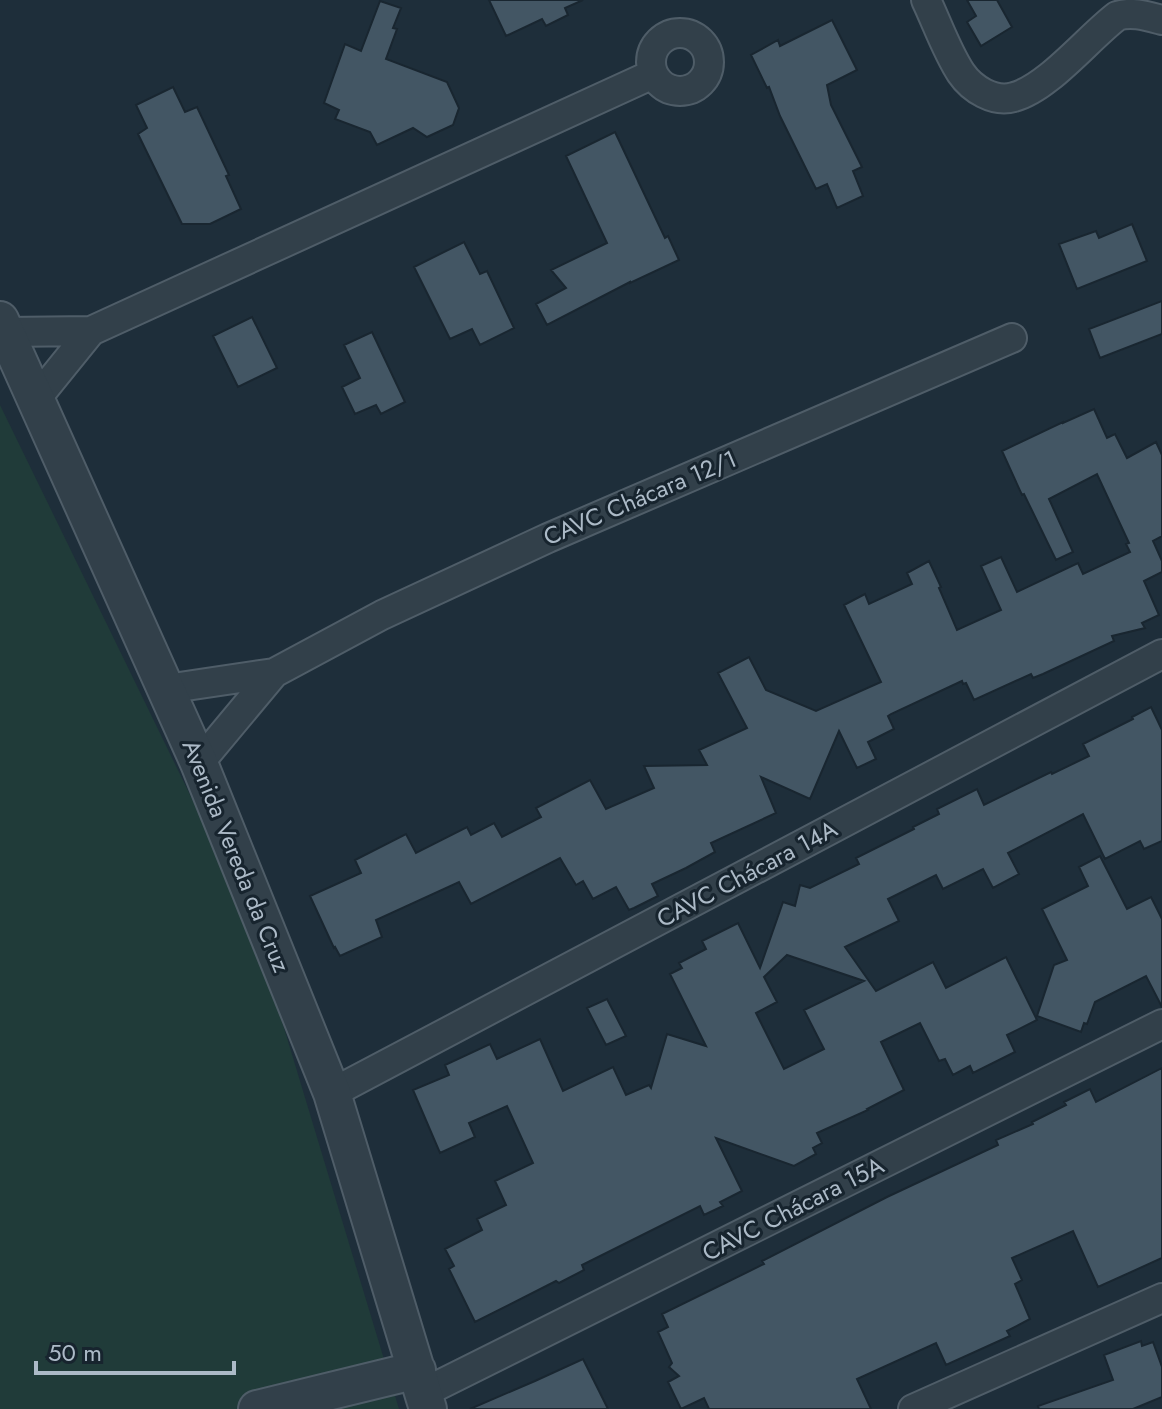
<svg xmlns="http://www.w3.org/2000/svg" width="1162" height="1409" font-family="Jost,sans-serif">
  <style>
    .green { fill: #203b39 }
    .building { fill: #435664; stroke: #192630; stroke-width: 2; fill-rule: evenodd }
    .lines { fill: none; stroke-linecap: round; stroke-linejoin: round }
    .minor-casing { stroke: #4f5d68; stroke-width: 32 }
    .tertiary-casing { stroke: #4f5d68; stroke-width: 40 }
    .minor { stroke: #32404a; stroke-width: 28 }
    .tertiary { stroke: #32404a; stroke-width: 36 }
    .labels { text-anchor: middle; stroke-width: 6; stroke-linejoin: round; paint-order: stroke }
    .street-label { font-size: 24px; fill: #acbac7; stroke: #17242e }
  </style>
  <rect width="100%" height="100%" fill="#1e2e3a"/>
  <!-- green -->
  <path class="green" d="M0,405L252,922L399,1409H0Z"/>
  <!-- building -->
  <path class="building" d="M489,0H583L565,8L568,15L546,26L542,19L506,36Z
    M967,0H997L1012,27L981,46L967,22L976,16Z
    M380,1L401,8L393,28L397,29L386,59L447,82L459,108L453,125L427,137L413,128L377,145L370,132L335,119L339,110L324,103L345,44L361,51Z
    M832,20L857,70L827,85L831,105L862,167L853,171L863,196L837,208L827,184L816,189L780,116L769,87L767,88L751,55L778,40L780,46Z
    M173,87L185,112L197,107L229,175L226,176L241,209L210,224H182L138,134L147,128L136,105Z
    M615,132L665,238L668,236L679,260L630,283V282L547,325L536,304L566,288L551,270L607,243L566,156Z
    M1132,224L1147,261L1077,289L1059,244L1096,231L1099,238Z
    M464,242L480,274L487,271L514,328L480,345L472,329L450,339L414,267Z
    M1162,301V334L1100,358L1089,329Z
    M252,317L277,368L238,387L213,336Z
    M372,332L405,402L381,414L376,405L355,414L342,387L360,378L344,345Z
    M1094,409L1107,438L1115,434L1127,458L1156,442L1162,455V536L1153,541L1162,561V572L1144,581L1159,615L1142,623L1145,628L1112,636L1114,641L1043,674L1033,678L1031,674L974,700L966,683L963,684L962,681L891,714L888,716L894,729L868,742L876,759L857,768L839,731L810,799L761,777L776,813L711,843L715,852L686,868L652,884L658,896L634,908L629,910L616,887L593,899L583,881L576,885L560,858L471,904L459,882L376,920L382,937L340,956L335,947L334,948L310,896L361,873L355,860L406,834L416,853L467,827L471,835L494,823L502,837L541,817L536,808L590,780L606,809L654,788L644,766L707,765L699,750L747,728L718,673L749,657L766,690L816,711L881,682L844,605L865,594L869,604L912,584L907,573L929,561L941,587L939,588L957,630L1001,610L981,566L1001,557L1017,592L1078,563L1083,574L1130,552L1126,544L1129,543L1097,474L1049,499L1073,552L1056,560L1024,494L1022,495L1002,451L1063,422V423Z
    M1151,707L1162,730V841L1144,849L1140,841L1105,859L1083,814L1008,853L1019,874L993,888L983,869L943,889L936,875L888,899L899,921L845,947L876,991L933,962L946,988L1006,957L1037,1020L1007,1035L1015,1052L973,1073L970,1066L953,1075L945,1059L939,1061L920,1023L883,1041L881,1042L904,1090L867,1109L868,1110L817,1133L822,1143L813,1148L816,1154L794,1166L716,1138L742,1191L720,1202L723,1206L704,1215L700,1206L582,1265L584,1270L559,1283L556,1281L475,1322L449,1269L454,1266L445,1249L482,1230L477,1219L506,1205L495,1181L533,1163L507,1106L469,1123L475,1137L440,1153L413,1090L449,1075L445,1065L490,1044L497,1059L540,1039L563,1091L613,1067L626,1095L649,1085L651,1088L667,1034L706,1046L670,974L682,968L679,963L706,949L702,941L738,923L760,968L783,902L795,906L800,885L810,888L859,864L856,858L914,829L913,827L939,814L937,809L977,789L984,805L1051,772L1052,774L1089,756L1083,744L1133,719L1132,717ZM787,955L864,981L804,1010L824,1049L784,1069L756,1013L777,1002L764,977Z
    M1100,856L1127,909L1151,897L1162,919V1007L1146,976L1095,1002L1087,1024L1084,1023L1081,1032L1037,1016L1054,965L1067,960L1042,909L1088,886L1079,867Z
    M607,999L626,1036L606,1045L587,1008Z
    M1162,1068V1258L1098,1287L1073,1231L1012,1258L1022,1280L1015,1284L1030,1319L1007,1331L1010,1336L946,1365L936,1343L857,1379L871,1409H709L704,1398L681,1409L668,1382L679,1376L669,1367L672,1363L658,1332L668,1327L662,1314L764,1264L762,1261L887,1197L998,1145L996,1140L1033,1124L1032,1122L1066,1105L1064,1102L1090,1089L1096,1102Z
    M1141,1341L1142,1346L1153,1342L1162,1367V1397L1133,1409H1039L1038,1406L1113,1380L1104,1355Z
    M583,1359L608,1409H470L535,1381Z"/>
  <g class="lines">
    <!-- minor casing -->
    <g class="minor-casing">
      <path id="minor" d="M926,0C937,23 947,52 961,73C972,89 994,103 1014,97C1048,88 1088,38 1117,16C1131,11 1147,16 1162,20
        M651 62a29 29 0 1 1 58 0a29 29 0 1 1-58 0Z
        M6,332L91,331L653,74
        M36,399L91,331
        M166,689L274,673L382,615L548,538L1012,338
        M199,763L274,673
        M332,1093L1162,654
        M423,1393L1162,1024
        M913,1409L1162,1298"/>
    </g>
    <!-- tertiary casing -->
    <g class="tertiary-casing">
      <path id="tertiary" d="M0,320L199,763L332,1093L428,1409
        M257,1409L417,1370"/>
    </g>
    <!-- minor -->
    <use href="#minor" class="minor"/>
    <!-- tertiary -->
    <use href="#tertiary" class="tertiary"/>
  </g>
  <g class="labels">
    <!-- street labels -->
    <g class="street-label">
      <text transform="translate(640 498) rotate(-23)" y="8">CAVC Chácara 12/1</text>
      <text transform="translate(236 856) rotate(68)" y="8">Avenida Vereda da Cruz</text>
      <text transform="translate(747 874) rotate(-28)" y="8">CAVC Chácara 14A</text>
      <text transform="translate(793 1209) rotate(-27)" y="8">CAVC Chácara 15A</text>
    </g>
  </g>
  <!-- scale -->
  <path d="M36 1361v12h198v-12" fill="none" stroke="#acbac7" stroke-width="4"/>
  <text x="48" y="1361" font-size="24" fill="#acbac7" stroke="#17242e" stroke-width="6" paint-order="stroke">50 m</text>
</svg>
